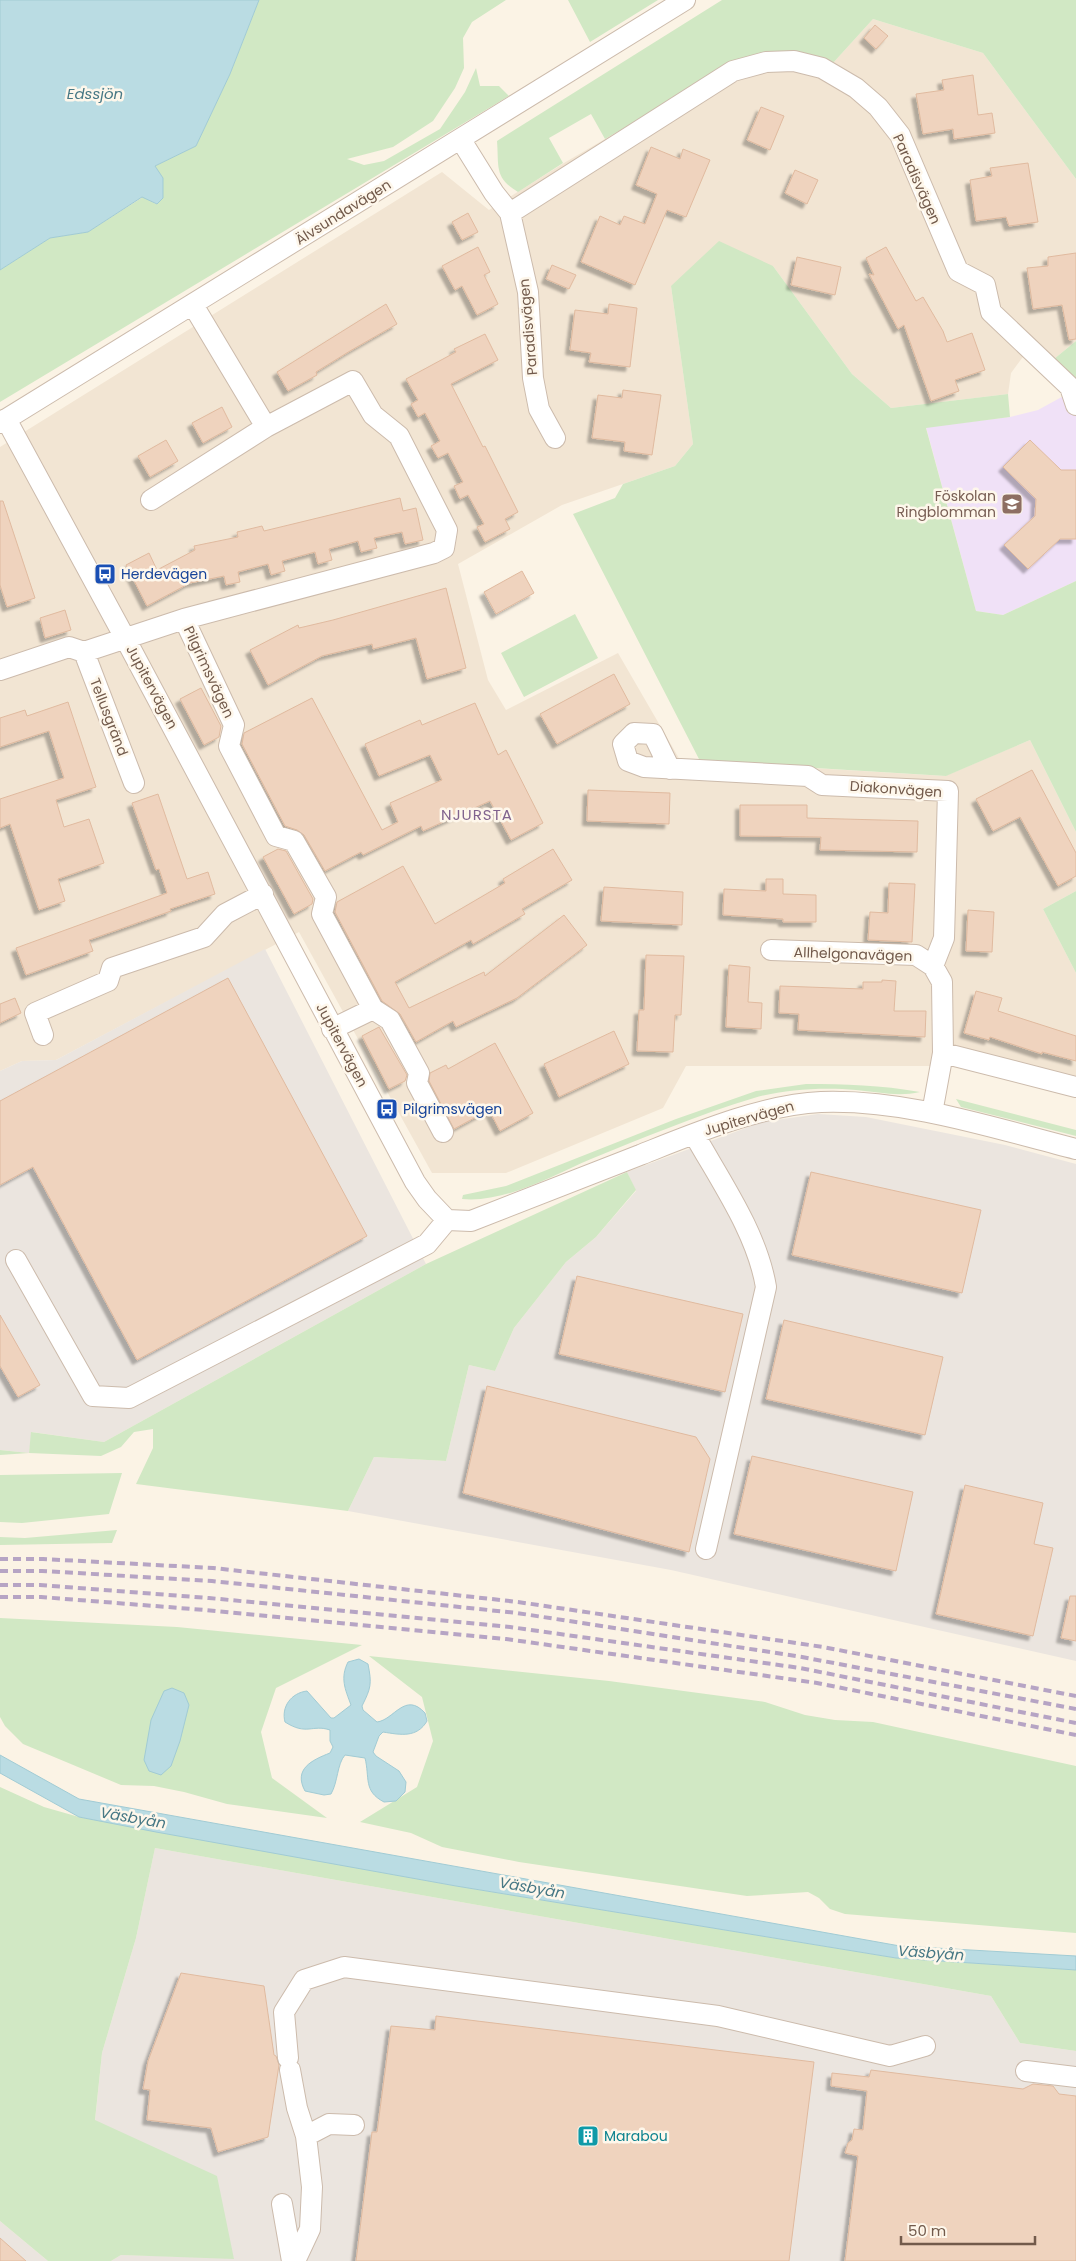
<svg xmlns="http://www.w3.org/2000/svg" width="1076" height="2261" font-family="Poppins,sans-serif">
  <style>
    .residential { fill: #f2e5d3 }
    .industrial { fill: #ebe5df }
    .education { fill: #f0e1f7 }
    .green { fill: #d1e8c4 }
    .water { fill: #badce3; stroke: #a1cbd4 }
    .building { fill: #efd3be; stroke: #e0ba9f; filter: url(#shadow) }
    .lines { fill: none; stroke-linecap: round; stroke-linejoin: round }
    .minor-casing { stroke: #ccbbac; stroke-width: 22 }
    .minor { stroke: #fff; stroke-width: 20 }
    .rail { stroke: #b6a4c4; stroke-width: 4; stroke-dasharray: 8 5; stroke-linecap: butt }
    .labels { text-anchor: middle; stroke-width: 5; stroke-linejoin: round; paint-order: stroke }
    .street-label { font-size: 14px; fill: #725a4b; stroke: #fef7eb }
    .education-label { font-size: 14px; fill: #785e54; stroke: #fef7eb; text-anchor: end }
    .transit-label { font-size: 14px; fill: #164399; stroke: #fef7eb; text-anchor: start }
    .culture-label { font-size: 14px; fill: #0d838f; stroke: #fef7eb; text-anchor: start }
    .water-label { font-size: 15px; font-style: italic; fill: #477885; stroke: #fef7eb }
    .neighbourhood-label { font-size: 15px; letter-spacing: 1px; fill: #81638e; stroke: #fef7eb }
  </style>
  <defs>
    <filter id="shadow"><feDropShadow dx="-4.5" dy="4.5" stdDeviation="1" flood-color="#0004"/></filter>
  </defs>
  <rect width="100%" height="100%" fill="#fbf3e5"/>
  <!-- residential -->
  <path class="residential" d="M873,19L983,53L1076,179V341L1054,359L1025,354L1011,373L1008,394L891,408L852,374L773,266L671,286L693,444L675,466L562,505L458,564L488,680L506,710L618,653L680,760L945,776L1030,740L1076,832V891L1043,909L1076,973V1094L962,1066H686L663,1108L506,1173H432L299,932L56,1060L22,1061L0,1071V447L442,172L489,210L564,163L730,66L833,63Z"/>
  <!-- industrial -->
  <path class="industrial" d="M265,949L426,1264L104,1442L32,1432L29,1453L0,1450V1071L22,1061L56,1060Z
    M818,1114L866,1117L1005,1145L1076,1164V1661L671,1570L348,1511L374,1457L446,1461L469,1365L495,1371L514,1328L566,1262L596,1237L636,1191L627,1172L762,1122Z
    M155,1848L991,1996L1020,2043L1076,2051V2261H111L121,2255L234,2258L95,2121L102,2053L136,1938Z
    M0,2221L48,2261H0Z"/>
  <!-- education -->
  <path class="education" d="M1069,393L1076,400V581L1003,615L976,611L926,427L1010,417L1038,410Z"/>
  <!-- green -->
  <path class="green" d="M259,0H506L472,22L463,38L464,68L455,88L433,121L393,147L347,159L364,165L384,161L440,129L465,92L476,68L480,86H499L509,96L0,402V270L50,238L88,232L143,197L156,204L163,198V178L155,166L196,146L230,74Z
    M568,0H658L590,42Z
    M722,0H1076V179L983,53L873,19L833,63L730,66L605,139L591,114L549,138L563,163L518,192C494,178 499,166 497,141Z
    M719,241L773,266L852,374L891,408L1008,394L1010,417L926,428L976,611L1003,615L1076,581V832L1030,740L946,776L700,761L573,514L615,498L623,484L675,466L693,444L671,286Z
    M1076,341V382L1054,359Z
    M575,614L598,658L524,697L501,653Z
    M1076,891V973L1043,909Z
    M806,1084C845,1084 881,1085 920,1092C898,1097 878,1092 856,1090C825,1087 784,1089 754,1098C698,1115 645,1137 591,1159C551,1176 506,1203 462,1199L463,1195L506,1186L676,1119L756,1091Z
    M956,1099L1076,1130V1136L961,1107Z
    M627,1172L636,1190L596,1237L566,1262L514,1328L495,1371L469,1365L446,1461L374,1457L348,1511L136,1484L153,1448V1429L134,1432L121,1447L101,1456L29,1453L0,1455V1450L29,1453L31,1432L104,1442L426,1264Z
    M122,1473L109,1514L22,1523L0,1522V1475Z
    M117,1530L112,1543L0,1545V1537L25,1538Z
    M0,1618L177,1627L362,1645L276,1688L261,1732L272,1778L327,1818L227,1804L184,1792L154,1786L121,1785L23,1744L5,1726L0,1717Z
    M369,1656L609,1681L765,1702L805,1715L835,1720L873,1722L1076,1766V1933L845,1914L830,1909L819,1898L808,1892L747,1896L519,1862L442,1847L411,1833L360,1822L417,1787L433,1741L422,1697Z
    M0,1787L44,1807L79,1817L456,1886L896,1958L1076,1970V2051L1020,2043L991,1996L155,1848L136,1938L102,2053L95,2120L217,2176L234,2259L121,2255L111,2261H48L0,2221Z"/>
  <!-- water -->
  <path class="water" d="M0,0H259L230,74L196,146L155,166L163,178V198L157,204L142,197L88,232L50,238L0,270Z
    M359,1659L368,1664C372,1684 371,1688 362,1706L363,1710L377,1722C394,1720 405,1691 425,1713L427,1721C417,1738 401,1735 383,1732L379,1736L373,1752L376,1756L399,1771L406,1782L405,1792L396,1801L384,1802C363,1791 370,1778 365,1758L345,1755C337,1764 338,1782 331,1794L324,1795L305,1791C293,1769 312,1760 330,1753L333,1747L330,1741V1730C312,1724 307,1736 285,1722C281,1707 291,1693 307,1691L331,1718H334L351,1705C345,1689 340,1678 348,1662Z
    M172,1688L184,1693L189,1705L180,1741L171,1766L161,1775L149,1771L144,1760L151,1720L164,1691Z
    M0,1755L79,1799L900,1946L1076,1956V1970L896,1958L456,1886L156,1832L79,1817L0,1773Z"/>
  <!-- building -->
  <path class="building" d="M875,25L888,36L876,49L864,38Z
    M973,75L978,115L992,113L995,133L954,139L953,129L923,134L916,94L944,90L942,80Z
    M761,107L784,116L770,150L747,140Z
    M651,147L680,159L683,149L710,160L686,217L667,210L635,285L581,262L600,216L620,225L624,216L645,224L657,194L636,185Z
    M1028,163L1038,222L1009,226L1006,217L976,221L970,180L992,176L990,168Z
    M795,170L818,180L807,204L785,193Z
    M468,213L478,232L462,240L452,222Z
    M478,247L490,272L484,275L498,304L477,315L462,286L455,290L442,266Z
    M886,247L916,301L923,297L943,331L947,342L972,333L985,370L955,380L959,391L931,401L904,325L898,329L869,274L874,275L866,258Z
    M1076,253V339L1069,340L1062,305L1033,309L1027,268L1048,266V257Z
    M797,257L841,267L835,295L791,285Z
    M552,265L576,275L569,289L546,279Z
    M386,304L397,324L350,351L316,372L317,375L288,391L277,372Z
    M609,304L637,308L630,367L589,362L591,353L570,350L575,310L608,314Z
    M485,334L498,360L451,384L483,447L485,446L518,512L505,519L510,529L485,542L477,527L484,524L468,495L460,499L454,486L463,482L448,453L438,458L431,446L440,441L425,413L418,417L411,404L418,400L406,379L456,352L454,349Z
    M623,390L661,395L652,455L624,451L625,442L592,438L598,395L622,398Z
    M222,407L232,427L203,443L192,423Z
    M166,440L178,461L150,477L138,456Z
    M1030,440L1061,470H1076V539H1060L1028,569L1004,545L1035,516L1036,499L1003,467Z
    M400,498L403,511L416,508L423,540L405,544L402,532L374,538L377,548L361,552L358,541L329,549L332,560L318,564L315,552L282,561L285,571L271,575L268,564L238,572L240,582L226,585L224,576L190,583L147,606L126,565L149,553L157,570L195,550L194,546L238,537L237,532L262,526L264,531Z
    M0,501H3L35,598L7,607L0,585Z
    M522,571L534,593L496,614L484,592Z
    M446,588L466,668L427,679L416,638L373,649L372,644L322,656L268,685L250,650L298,625L299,628L333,620Z
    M65,610L71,630L45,638L40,618Z
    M614,674L630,704L557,744L540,714Z
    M201,688L221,726L219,737L204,745L180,699Z
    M312,698L382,830L398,822L390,803L442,780L430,755L379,776L365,744L420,720L422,725L475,703L498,755L506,750L543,823L511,840L490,801L423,831L421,826L363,855L361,852L325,871L304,835L297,830L285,826L242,744L244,733Z
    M68,702L96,787L56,800L64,827L89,819L104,863L58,879L65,901L39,910L10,824L0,828V799L64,778L49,731L0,747V718L25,710L27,716Z
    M1032,770L1076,853V876L1058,886L1020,817L993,831L976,799Z
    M588,790L670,793L669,824L587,821Z
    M158,794L187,879L208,872L215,894L170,909L171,911L89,940L93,951L26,975L16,948L167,893L159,869L156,870L132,803Z
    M740,805H807V818L918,821L917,852L820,850L821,837L740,836Z
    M278,849L286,851L313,899L312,904L294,914L263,857Z
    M553,849L572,880L522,909L525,914L473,944L471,940L395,982L409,1008L484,972L485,976L564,915L587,945L517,998L456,1027L453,1021L416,1042L400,1014L382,1001L335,912L337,902L403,866L435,924L505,883L503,879Z
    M766,879H783V894L816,895V922H783V919L723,915L724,889L766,891Z
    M889,883L915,884L912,942L868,940L870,912L888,913Z
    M604,887L683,892L682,925L601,921Z
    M968,910L994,912L992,952L966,951Z
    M646,955L684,956L681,1015H675L673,1052L637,1051L639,1010H644Z
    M729,965L750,967L748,1002L762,1003L761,1029L726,1027Z
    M228,978L367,1236L137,1360L33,1167L0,1185V1101Z
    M882,980L896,981L894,1011H926L925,1037L798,1030L799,1014L779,1013L780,986L863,989V982H882Z
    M976,991L1002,998L998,1011L1076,1036V1061L1042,1052V1054L990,1037L989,1040L964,1033Z
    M15,998L21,1013L0,1023V1004Z
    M379,1027L407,1075L405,1081L389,1089L362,1036Z
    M614,1031L629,1064L559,1097L544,1064Z
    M495,1043L533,1113L500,1131L489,1110L454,1129L429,1081L430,1073L446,1065L448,1069Z
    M811,1172L981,1210L962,1293L792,1255Z
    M577,1276L743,1314L725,1392L559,1354Z
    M0,1315L40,1385L18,1397L0,1366Z
    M784,1320L943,1357L925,1435L766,1399Z
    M487,1386L696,1437L710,1459L689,1552L463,1493Z
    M752,1456L913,1492L896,1571L734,1534Z
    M965,1485L1043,1503L1034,1544L1053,1548L1033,1636L936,1614Z
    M1070,1596H1076V1641L1061,1638Z
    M181,1973L264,1986L274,2055L276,2056L279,2065L268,2137L218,2152L211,2128L147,2120L150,2090L143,2089L148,2061Z
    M436,2016L814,2062L789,2261H356L372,2132H377L391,2026L435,2030Z
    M871,2070L1023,2089L1033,2084L1053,2086L1059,2094L1076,2096V2261H845L858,2156L845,2153L848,2143L852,2140L854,2129L863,2130L867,2091L831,2086L832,2073L869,2077Z
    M0,2238L26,2261H0Z"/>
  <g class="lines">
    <!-- minor casing -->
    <g class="minor-casing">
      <path id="minor" d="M461,140L494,193L510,213L528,292L533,378L539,409L555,438
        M510,213L733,71L766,62L794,61L822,68L856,88L878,107L900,135L958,271L985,285L991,312L1070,387L1076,405
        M6,419L125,638L415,1182L427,1199L447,1220L471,1221C528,1199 584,1177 640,1155C693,1134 764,1104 821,1102C907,1099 993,1128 1076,1149
        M0,423L685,0
        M151,500L266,427L193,305
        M184,619L234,725L229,746L276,836L294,841L326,897L322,914L373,1009
        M84,652L134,783
        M0,670L69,647L84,652L184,619L434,553L444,548L447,530L399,436L373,415L353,381L266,427
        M670,769L653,734L634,733L623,744L628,761L644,767L808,776L822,785L948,791L944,938L933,966
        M771,950L916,955L933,966L942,982L943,1053L932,1113
        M332,1029L373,1009L390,1020L419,1073L417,1083L443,1132
        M43,1035L35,1013L108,981L112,968L204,937L225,914L263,894
        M943,1053L1076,1087
        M694,1134C721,1182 757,1233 766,1287L706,1549
        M16,1260L93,1396L129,1398L427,1244L447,1220
        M288,2058L284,2012L304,1980L344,1967L718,2016L890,2056L925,2046
        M290,2070L297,2108L306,2136
        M1026,2071L1076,2077
        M282,2204L292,2261
        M295,2261L310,2229L312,2187L306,2136L329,2124L354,2125"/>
    </g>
    <!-- minor -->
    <use href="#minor" class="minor"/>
    <!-- rail -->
    <path class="rail" d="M0,1559H43L213,1568L518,1602L823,1647L1076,1696
      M0,1571H42L212,1581L517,1613L802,1657L1076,1709
      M0,1585H40L209,1598L510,1627L800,1668L1076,1723
      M0,1597H41L205,1610L506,1639L817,1683L1076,1735"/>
  </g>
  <!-- icons -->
  <defs>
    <g id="school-square" transform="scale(1.125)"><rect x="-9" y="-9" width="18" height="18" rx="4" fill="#8d6e63" stroke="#fef7eb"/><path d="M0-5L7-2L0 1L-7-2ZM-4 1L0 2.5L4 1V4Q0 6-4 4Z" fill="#fff"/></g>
    <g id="bus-square" transform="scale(1.125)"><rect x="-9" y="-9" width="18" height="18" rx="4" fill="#1a4fb4" stroke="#fef7eb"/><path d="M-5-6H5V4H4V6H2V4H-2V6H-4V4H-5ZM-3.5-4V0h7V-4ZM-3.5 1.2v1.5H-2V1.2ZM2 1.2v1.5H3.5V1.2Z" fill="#fff"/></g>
    <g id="building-square" transform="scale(1.125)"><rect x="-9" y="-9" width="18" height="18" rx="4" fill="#0f9aa8" stroke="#fef7eb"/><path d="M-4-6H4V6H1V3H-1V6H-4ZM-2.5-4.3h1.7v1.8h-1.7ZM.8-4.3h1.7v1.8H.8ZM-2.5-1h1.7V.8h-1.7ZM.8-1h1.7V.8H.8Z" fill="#fff"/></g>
  </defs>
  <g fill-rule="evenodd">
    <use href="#school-square" x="1012" y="504"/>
    <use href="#bus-square" x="105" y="574"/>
    <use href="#bus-square" x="387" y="1109"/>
    <use href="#building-square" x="588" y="2136"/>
  </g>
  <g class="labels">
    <!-- street labels -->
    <g class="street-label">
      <text transform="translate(917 179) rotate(66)" y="5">Paradisvägen</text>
      <text transform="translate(343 212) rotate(-32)" y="5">Älvsundavägen</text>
      <text transform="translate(528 327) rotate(-95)" y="5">Paradisvägen</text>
      <text transform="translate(209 672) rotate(65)" y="5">Pilgrimsvägen</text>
      <text transform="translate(152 687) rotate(62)" y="5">Jupitervägen</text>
      <text transform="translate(109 717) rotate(69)" y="5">Tellusgränd</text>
      <text transform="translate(896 789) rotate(4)" y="5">Diakonvägen</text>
      <text transform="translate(853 954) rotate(2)" y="5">Allhelgonavägen</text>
      <text transform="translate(342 1045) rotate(62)" y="5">Jupitervägen</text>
      <text transform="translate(749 1118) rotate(-16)" y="5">Jupitervägen</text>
    </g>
    <!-- education labels -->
    <g class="education-label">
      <text x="996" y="501">Föskolan<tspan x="996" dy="16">Ringblomman</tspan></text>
    </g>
    <!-- transit labels -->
    <g class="transit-label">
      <text x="121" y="579">Herdevägen</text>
      <text x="403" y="1114">Pilgrimsvägen</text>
    </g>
    <!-- culture labels -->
    <g class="culture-label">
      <text x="604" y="2141">Marabou</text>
    </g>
    <!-- water labels -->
    <g class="water-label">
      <text x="95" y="99">Edssjön</text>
      <text transform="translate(133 1818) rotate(10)" y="5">Väsbyån</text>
      <text transform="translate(532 1888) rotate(10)" y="5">Väsbyån</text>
      <text transform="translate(931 1953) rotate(4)" y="5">Väsbyån</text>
    </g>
    <!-- neighbourhood labels -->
    <g class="neighbourhood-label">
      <text x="477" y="820">NJURSTA</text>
    </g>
  </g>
  <!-- scale -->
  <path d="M901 2236v8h134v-8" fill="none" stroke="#725a4b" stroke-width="2.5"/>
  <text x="908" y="2236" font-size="15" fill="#725a4b" stroke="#fef7eb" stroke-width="4" paint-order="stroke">50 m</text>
</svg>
